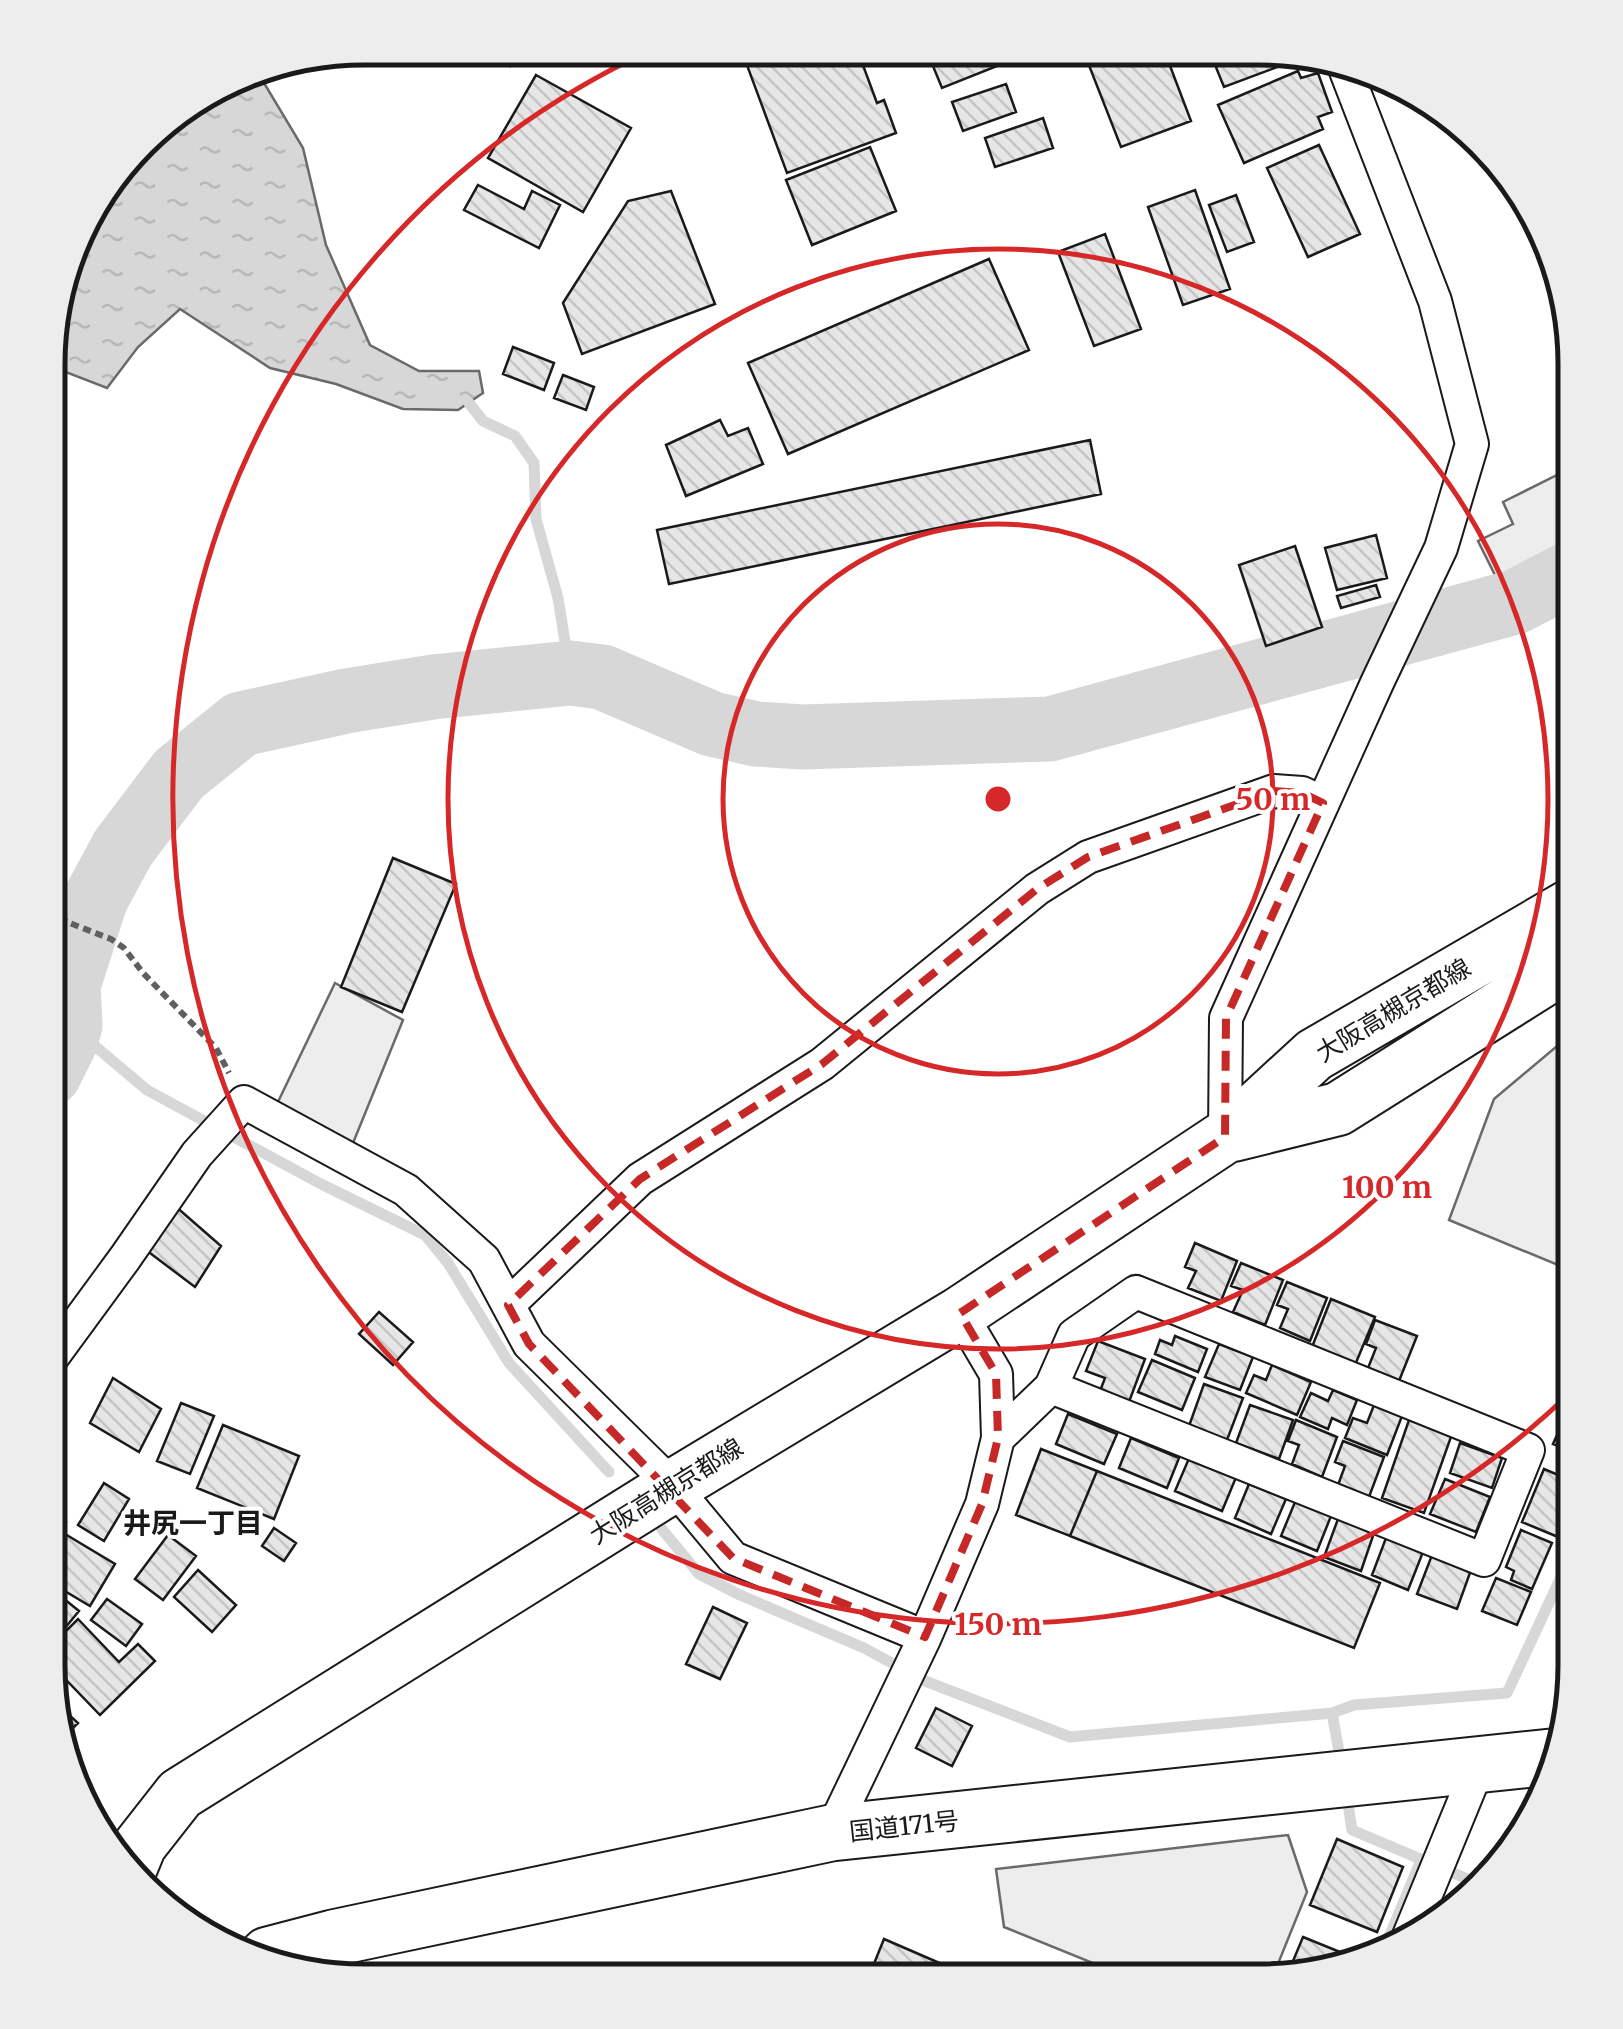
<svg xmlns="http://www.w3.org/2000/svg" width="1623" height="2029" font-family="Merriweather,'Noto Sans JP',serif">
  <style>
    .pitch { fill: #ededed; stroke: #6a6a6a; stroke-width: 2.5 }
    .water { fill: url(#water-ripples); stroke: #6a6a6a; stroke-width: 2.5 }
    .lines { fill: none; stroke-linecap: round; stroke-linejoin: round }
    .stream { stroke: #d7d7d7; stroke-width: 11 }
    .river { stroke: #d7d7d7; stroke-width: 65 }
    .building { fill: url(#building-back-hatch); stroke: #1a1a1a; stroke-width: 2.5 }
    .street-casing { stroke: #1a1a1a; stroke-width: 36 }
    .primary-casing { stroke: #1a1a1a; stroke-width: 56 }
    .highway-casing { stroke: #1a1a1a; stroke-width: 59 }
    .path { stroke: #5f5f5f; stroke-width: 6; stroke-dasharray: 8 5; stroke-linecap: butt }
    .street { stroke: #fff; stroke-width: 32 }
    .primary { stroke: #fff; stroke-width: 52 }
    .highway { stroke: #fff; stroke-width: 55 }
    .marked { fill: none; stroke: #c62828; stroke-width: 8; stroke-dasharray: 20 12; stroke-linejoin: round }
    .ring { fill: none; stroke: #d62828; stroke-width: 5 }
    .labels { text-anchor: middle; stroke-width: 8; stroke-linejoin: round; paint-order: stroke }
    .street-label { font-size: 25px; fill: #1a1a1a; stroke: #fff }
    .neighbourhood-label { font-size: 28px; font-weight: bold; fill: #1a1a1a; stroke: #fff }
    .rim { fill: none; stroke: #1a1a1a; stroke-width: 5 }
    .centre { fill: #d62828; stroke: #fff; stroke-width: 5 }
    .ring-label { font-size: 30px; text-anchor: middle; font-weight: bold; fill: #d62828; stroke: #fff; stroke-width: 8; stroke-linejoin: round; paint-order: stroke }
  </style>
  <defs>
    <pattern id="water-ripples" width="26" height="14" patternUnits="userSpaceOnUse" patternTransform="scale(2.5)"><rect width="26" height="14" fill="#d7d7d7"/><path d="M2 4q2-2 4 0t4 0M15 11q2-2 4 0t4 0" fill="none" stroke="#b8b8b8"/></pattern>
    <pattern id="building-back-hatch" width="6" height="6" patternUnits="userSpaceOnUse" patternTransform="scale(2.5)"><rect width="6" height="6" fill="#e6e6e6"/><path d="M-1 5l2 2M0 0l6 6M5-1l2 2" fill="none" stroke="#c5c5c5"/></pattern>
  </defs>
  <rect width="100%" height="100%" fill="#fff"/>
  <!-- pitch -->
  <path class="pitch" d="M1575,466V543L1498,581L1478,541L1513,524L1503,502Z
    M335,983L403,1020L351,1148L277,1104Z
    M1575,1031V1272L1449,1220L1494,1099Z
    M1288,1835L1307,1892L1271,1981H1137L1004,1927L996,1869Z"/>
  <!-- water -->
  <path class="water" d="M255,68L303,148L326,245L370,345L419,371H479L483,393L458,410L403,409L336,384L270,368L180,309L138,347L107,388L50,366V322L90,206L156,126Z"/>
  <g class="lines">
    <!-- stream -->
    <path class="stream" d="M469,403L483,421L515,436L534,463L536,519L558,598L570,673
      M1395,660L1516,627L1575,596
      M92,988L114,917L130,880L169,825L209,776L238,753L271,736L320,727L532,699L576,697L604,700L703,747L746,757L795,761L1049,750L1097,742L1377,665
      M70,1025L147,1090L321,1184L425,1235L448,1263L509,1363L609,1472
      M651,1516L699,1574L740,1595L864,1648L925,1681L1070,1737L1332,1713L1354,1705L1507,1693L1575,1547
      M1332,1713L1341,1763
      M1346,1791L1352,1830L1477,1883
      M1384,1949L1421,1860"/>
    <!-- river -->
    <path class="river" d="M49,1074L65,1042L70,1025L68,985L96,898L123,848L179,774L241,724L346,701L433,687L570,673L602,677L712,724L756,734L803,737L1050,729L1515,602L1575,571"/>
  </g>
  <!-- building -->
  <path class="building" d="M483,48H522L510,66Z
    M741,49H857L877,103L884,100L896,133L787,173Z
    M926,49L1037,50L942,88Z
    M1083,50H1164L1191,121L1121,147Z
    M1209,50H1301L1312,54L1224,87Z
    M1298,71L1301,78L1318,73L1332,112L1318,117L1323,129L1244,163L1218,105Z
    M536,75L631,128L583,212L488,158Z
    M1006,84L1016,112L963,131L952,102Z
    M1043,118L1053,148L995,167L985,138Z
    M1319,145L1360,234L1308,257L1267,168Z
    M870,147L896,211L812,245L786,180Z
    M1503,174L1533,206L1536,216Z
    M478,185L524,209L532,191L560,205L539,248L464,210Z
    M1195,190L1230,289L1183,305L1148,207Z
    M671,191L715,304L582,354L563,303L628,201Z
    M1236,195L1254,242L1227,252L1209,205Z
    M1105,234L1141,329L1094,346L1058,252Z
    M989,259L1029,350L788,454L748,363Z
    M513,347L554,363L544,390L503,374Z
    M563,375L594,387L586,410L554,398Z
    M720,420L728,436L748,428L763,464L686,496L666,445Z
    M1090,440L1101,494L669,584L657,530Z
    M1376,535L1387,578L1337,590L1325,548Z
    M1295,546L1322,627L1266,646L1239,565Z
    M1376,585L1380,597L1341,608L1337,596Z
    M393,858L456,884L402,1012L341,987Z
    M174,1205L221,1246L195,1287L146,1250Z
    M1195,1243L1237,1261L1221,1301L1188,1288L1196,1271L1185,1267Z
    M1241,1263L1283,1280L1265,1325L1233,1312L1243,1290L1231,1286Z
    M1287,1282L1327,1298L1310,1341L1280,1328L1288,1309L1277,1305Z
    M1331,1299L1375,1317L1355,1365L1312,1347Z
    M379,1312L413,1342L393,1365L359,1334Z
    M1375,1320L1417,1336L1397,1386L1366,1373L1376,1348L1366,1344Z
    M1175,1336L1207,1349L1198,1372L1155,1354L1160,1340L1172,1345Z
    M1098,1341L1145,1359L1129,1402L1100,1391L1105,1378L1086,1371Z
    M1219,1344L1253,1357L1240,1390L1205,1377Z
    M1152,1360L1195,1378L1182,1410L1138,1392Z
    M1272,1365L1311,1382L1297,1415L1246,1393L1254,1375L1266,1380Z
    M113,1378L161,1409L139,1452L90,1423Z
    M1204,1384L1243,1398L1227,1440L1189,1426Z
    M1333,1390L1357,1400L1347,1425L1332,1418L1328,1429L1300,1417L1311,1393L1328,1401Z
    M181,1403L214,1416L190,1474L157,1461Z
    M1250,1405L1293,1420L1279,1459L1236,1443Z
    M1374,1405L1402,1416L1387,1455L1345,1438L1353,1418L1367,1423Z
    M1567,1412L1575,1416V1470L1563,1465L1569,1450L1553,1444Z
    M1068,1414L1117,1434L1104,1464L1056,1444Z
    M1296,1420L1337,1437L1322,1477L1292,1464L1299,1445L1288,1441Z
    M1409,1420L1452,1434L1424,1513L1382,1498Z
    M223,1425L299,1456L274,1519L197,1488Z
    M1131,1438L1179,1458L1167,1488L1119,1468Z
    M1343,1441L1384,1457L1369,1497L1338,1485L1345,1466L1335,1462Z
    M1460,1443L1502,1458L1492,1488L1450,1473Z
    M1041,1449L1097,1471L1070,1536L1016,1515Z
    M1190,1456L1237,1475L1222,1511L1175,1491Z
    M1544,1469L1575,1482V1510L1563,1539L1522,1522Z
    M1097,1471L1380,1583L1354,1648L1070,1536Z
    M1445,1479L1490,1497L1476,1532L1430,1514Z
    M104,1483L129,1499L104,1541L78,1525Z
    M1249,1484L1286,1499L1271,1534L1235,1518Z
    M1295,1502L1331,1516L1317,1551L1281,1536Z
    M48,1510L66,1522L48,1549Z
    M1338,1519L1374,1533L1361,1571L1324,1557Z
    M274,1528L296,1543L284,1561L262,1546Z
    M1521,1530L1552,1543L1532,1589L1511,1580L1514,1571L1506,1567Z
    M65,1534L115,1564L90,1606L48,1581V1564Z
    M168,1535L196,1556L163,1600L135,1579Z
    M1386,1538L1423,1552L1408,1590L1372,1575Z
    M1432,1555L1471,1570L1457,1609L1417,1594Z
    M198,1570L236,1605L212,1632L174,1597Z
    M1496,1578L1531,1592L1517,1625L1482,1611Z
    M48,1586L79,1611L60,1634L48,1624Z
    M107,1599L142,1624L126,1646L91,1620Z
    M713,1607L747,1623L720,1679L686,1664Z
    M78,1619L119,1662L138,1644L155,1661L100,1715L48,1661V1649Z
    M58,1705L78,1723L66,1735Z
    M936,1708L972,1726L952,1766L916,1748Z
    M1337,1839L1403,1867L1377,1932L1310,1905Z
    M1303,1937L1340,1952L1335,1964L1296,1976L1288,1973Z
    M884,1939L981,1981H867Z"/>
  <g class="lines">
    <!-- street casing -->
    <g class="street-casing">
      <path id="street" d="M1225,1137L1226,1018L1377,683L1441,548L1472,444L1435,301L1344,66
        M508,1305L640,1179L822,1064L1037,889L1088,857L1274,791L1302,793L1323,803
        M48,1363L125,1258L197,1154L244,1102L406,1190L484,1260L529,1344L673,1486L733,1558L925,1637
        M998,1438L1051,1387L1074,1335L1136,1292L1528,1450L1484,1560L1051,1387
        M831,1833L925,1637L982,1504L998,1438L996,1374L960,1313
        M1406,1943L1479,1765"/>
    </g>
    <!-- primary casing -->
    <g class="primary-casing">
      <path id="primary" d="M1233,1135L1338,1109L1575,960
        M131,1867L140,1845L180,1794L673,1486L960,1313L1225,1137L1314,1055L1575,903"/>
    </g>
    <!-- highway casing -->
    <g class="highway-casing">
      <path id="highway" d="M268,1955L333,1938L831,1833L1551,1757"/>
    </g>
    <!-- path -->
    <path class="path" d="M49,910L67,922L111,939L124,948L143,973L216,1048L229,1073"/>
    <!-- street -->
    <use href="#street" class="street"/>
    <!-- primary -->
    <use href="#primary" class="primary"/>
    <!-- highway -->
    <use href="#highway" class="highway"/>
  </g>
  <!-- marked area -->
  <path class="marked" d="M1274,791L1302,793L1323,803L1226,1018L1225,1137L960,1313L996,1374L998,1438L982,1504L925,1637L733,1558L529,1344L508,1305L640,1179L822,1064L1037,889L1088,857Z"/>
  <!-- distance rings -->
  <g class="ring">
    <circle cx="998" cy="799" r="275"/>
    <circle cx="998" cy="799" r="550"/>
    <path d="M1571 1392A825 825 0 1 1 649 51"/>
  </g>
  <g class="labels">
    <!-- street labels -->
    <g class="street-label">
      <text transform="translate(1393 1010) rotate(-31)" y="9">大阪高槻京都線</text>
      <text transform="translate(666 1491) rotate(-32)" y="9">大阪高槻京都線</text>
      <text transform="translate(904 1826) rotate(-6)" y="9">国道171号</text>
    </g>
    <!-- neighbourhood labels -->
    <g class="neighbourhood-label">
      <text x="193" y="1533">井尻一丁目</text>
    </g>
  </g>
  <!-- crop -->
  <path d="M0 0H1623V2029H0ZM364 65H1259A299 299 0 0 1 1558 364V1665A299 299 0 0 1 1259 1964H364A299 299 0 0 1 65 1665V364A299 299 0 0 1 364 65Z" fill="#ededed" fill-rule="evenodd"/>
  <path class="rim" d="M364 65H1259A299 299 0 0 1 1558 364V1665A299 299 0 0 1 1259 1964H364A299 299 0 0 1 65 1665V364A299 299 0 0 1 364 65Z"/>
  <circle cx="998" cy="799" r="15" class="centre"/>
  <g class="ring-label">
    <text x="1273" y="810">50 m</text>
    <text x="1387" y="1198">100 m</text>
    <text x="998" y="1635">150 m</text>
  </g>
</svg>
